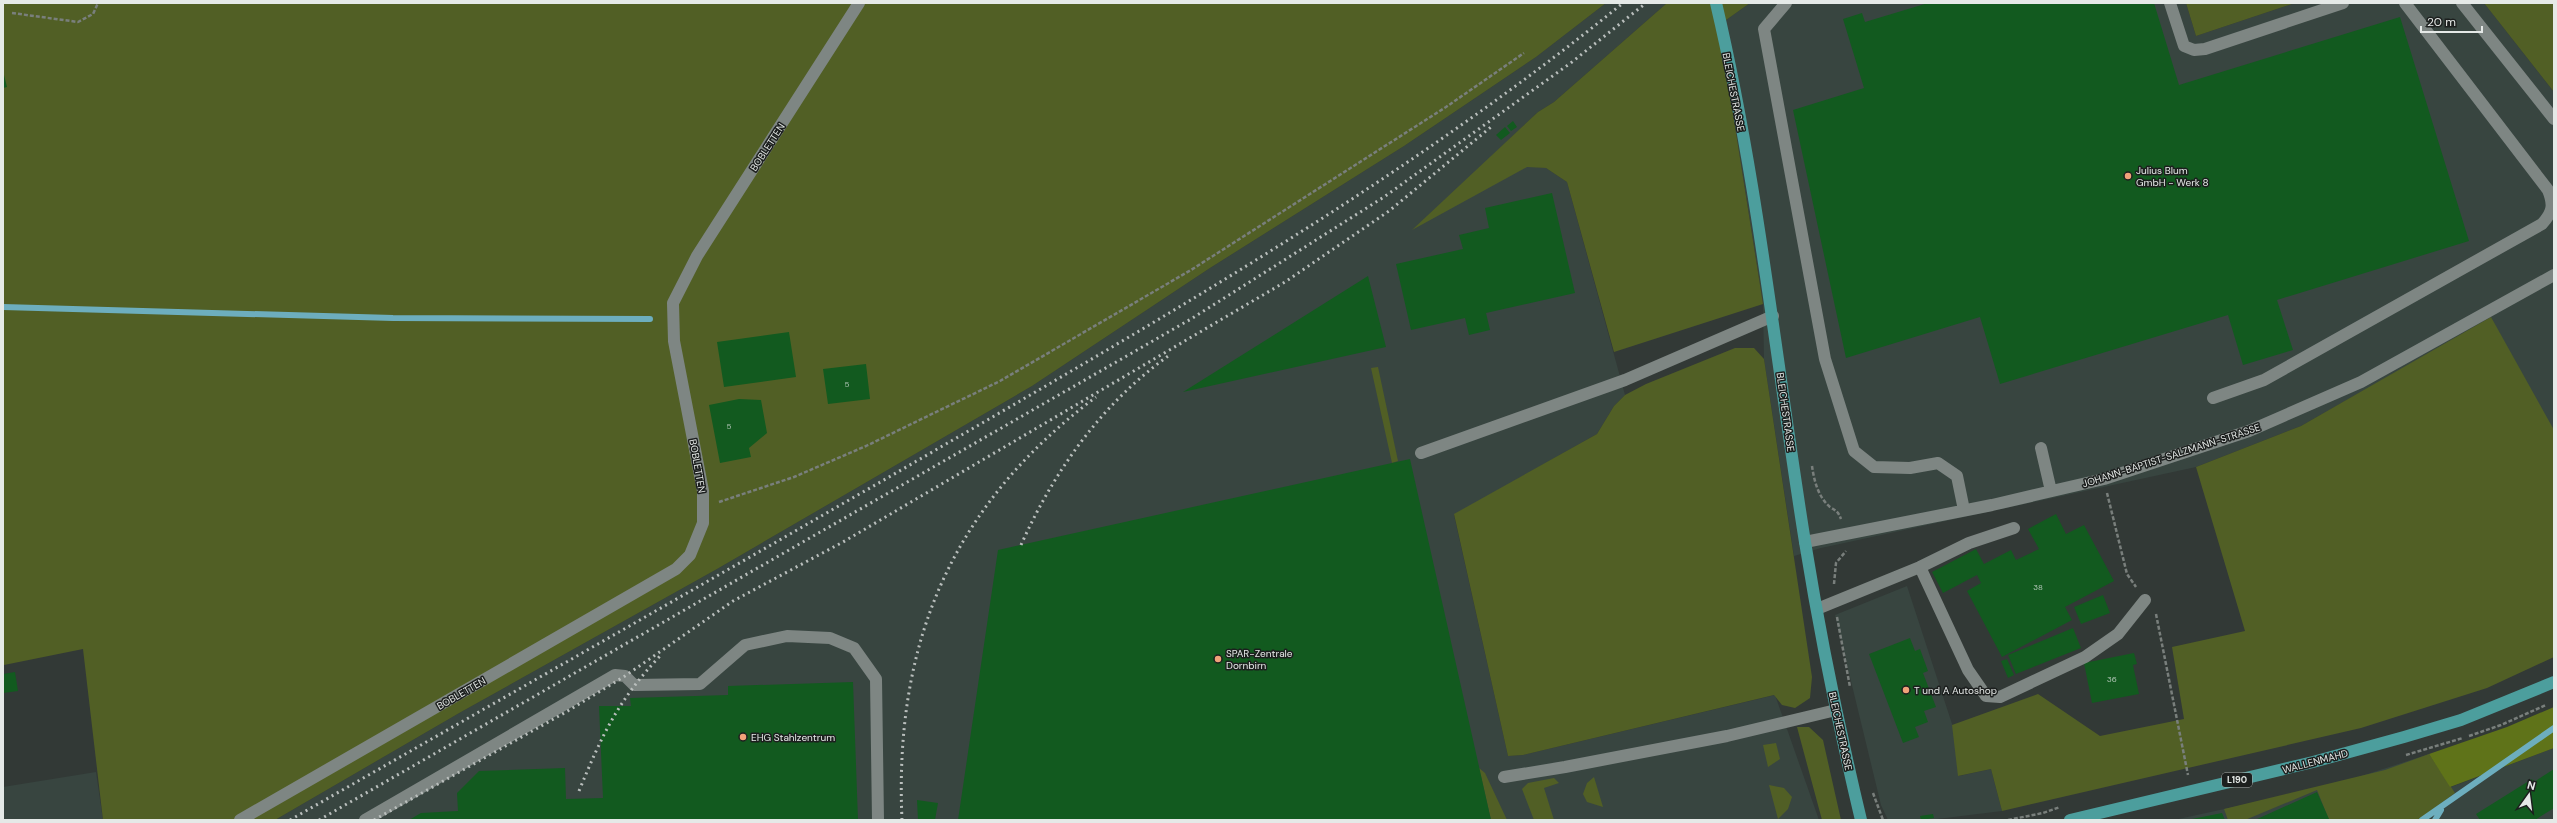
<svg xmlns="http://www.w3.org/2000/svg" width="2557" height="823" font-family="'DM Sans',sans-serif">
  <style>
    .built { fill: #384540 }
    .green { fill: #515f25 }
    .forest { fill: #5f7319 }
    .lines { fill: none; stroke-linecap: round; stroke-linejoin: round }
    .stream { stroke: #6daebe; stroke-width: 6 }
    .building { fill: #125a1f }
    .path { stroke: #797f7c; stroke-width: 2.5; stroke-dasharray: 4 2; stroke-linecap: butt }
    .minor { stroke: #7e8683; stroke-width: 12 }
    .major { stroke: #4c9e9d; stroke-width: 12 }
    .rail { stroke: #babfbd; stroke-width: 3; stroke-dasharray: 2 4; stroke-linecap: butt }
    .poi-dot { fill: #f0a279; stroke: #1c1f1e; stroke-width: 1.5 }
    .labels { text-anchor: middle; stroke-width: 3; stroke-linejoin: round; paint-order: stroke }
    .number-label { font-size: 8px; fill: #b0c5b5 }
    .shield { fill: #1c1f1e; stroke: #a9acab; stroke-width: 1 }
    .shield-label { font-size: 9px; font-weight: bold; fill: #e5e9e7 }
    .street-label { font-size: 10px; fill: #e5e9e7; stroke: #1c1f1e }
    .poi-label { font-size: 10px; fill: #e5e9e7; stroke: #1c1f1e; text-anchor: start }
  </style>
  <rect width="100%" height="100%" fill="#323936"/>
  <!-- built -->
  <path class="built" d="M1606,3H1667L1554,102L1538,112L1497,151L1488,187L1527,166L1546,168L1567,182L1625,395L1614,406L1597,434L1454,515L1508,756L1523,755L1775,695L1819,820H275L461,712L717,569L1032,386L1210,268L1404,146L1536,57Z
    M1750,3H2186L2196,36L2295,3H2484L2554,92V432L2491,318L2301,426L2196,467L1821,548L1794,556L1764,359L1763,304L1719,25Z
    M1907,586L1953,727L1959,776L1991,769L2002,811L1929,820H1888L1881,805L1835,615Z
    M2554,748V820H2174L2334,785L2429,754L2451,787Z
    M96,772L103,820H3V787Z"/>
  <!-- green -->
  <path class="green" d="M3,3H1606L1536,57L1404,146L1210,268L1032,386L717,569L461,712L275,820H103L83,649L4,665Z
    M1667,3H1750L1719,25L1763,304L1614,352L1567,182L1546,168L1527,167L1412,230L1538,112L1554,102Z
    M2186,3H2295L2196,36Z
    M2484,3H2554V92Z
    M2491,317L2554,430V657L2487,688L2361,728L2002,811L1991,769L1958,776L1952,725L2038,694L2100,736L2184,719L2172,647L2245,631L2196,467L2301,426Z
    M1735,348H1754L1764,359L1812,677L1810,698L1795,708L1782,705L1774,695L1523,755L1508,756L1454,514L1597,434L1614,406L1625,395L1646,384Z
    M1378,367L1398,461L1392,463L1371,368Z
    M1797,727H1809L1823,740L1841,820H1822Z
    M1776,743L1780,759L1768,767L1763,745Z
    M2429,754L2455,793L2418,820H2329L2317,790L2245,820H2228L2224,809L2385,770Z
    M1479,768L1485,773L1507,820H1491Z
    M1594,777L1603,807L1587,802L1583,794L1587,783Z
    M1554,778L1559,783L1544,788L1554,820H1534L1522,789L1528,783Z
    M1769,785L1784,788L1792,797L1788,809L1778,819Z"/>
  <!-- forest -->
  <path class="forest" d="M2554,707V748L2450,787L2429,754L2507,727Z"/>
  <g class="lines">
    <!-- stream -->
    <path class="stream" d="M3,307L393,318L650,319
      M2422,820L2554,728
      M2435,820L2441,810"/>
  </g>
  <!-- building -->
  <path class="building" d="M1928,3H2154L2179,85L2400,17L2469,241L2277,300L2293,350L2243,365L2228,315L2000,384L1980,317L1846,358L1793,110L1864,88L1843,19L1862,13L1865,22Z
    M3,71L7,87L3,88Z
    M1513,121L1517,127L1511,131L1507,126Z
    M1505,127L1510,133L1501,140L1496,135Z
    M1552,193L1575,293L1486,313L1490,330L1469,335L1465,318L1411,330L1396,264L1463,249L1459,235L1489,228L1485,208Z
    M1368,276L1386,347L1183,392Z
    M789,332L796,377L724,387L717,342Z
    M866,364L870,399L828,404L823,369Z
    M739,399L761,400L767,433L749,448L751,457L720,463L709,405Z
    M1410,459L1491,820H958L998,550Z
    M2056,514L2066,534L2084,525L2114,581L2065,607L2072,620L2002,657L1967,591L1981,583L1977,575L1943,593L1932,572L1976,549L1984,564L2011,550L2016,560L2039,549L2028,529Z
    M2103,595L2110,613L2081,624L2074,607Z
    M2073,628L2081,648L2016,674L2008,655Z
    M1910,638L1915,651L1920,649L1928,671L1923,673L1936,707L1924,711L1928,722L1915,727L1919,737L1903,743L1869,654Z
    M2134,653L2137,664L2133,665L2139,694L2092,703L2084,663Z
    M2007,659L2014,675L2008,678L2001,661Z
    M15,672L18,691L3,693V674Z
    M853,682L858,820H409L421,813L458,811L457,793L479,771L565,768L566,799L603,798L599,706H631L630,698L728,695V686Z
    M2554,769V808L2535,820H2480L2476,814L2532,779L2534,782Z
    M2317,792L2329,819L2327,820H2255Z
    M917,800L938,803L935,820H918Z
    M2222,813L2225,820H2192V819Z
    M1933,814L1934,818L1921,820L1920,816Z"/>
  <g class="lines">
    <!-- path -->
    <path class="path" d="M12,13L78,22L93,14L98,3
      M1812,466C1814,480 1818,497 1830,507C1836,511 1838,511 1841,519
      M2107,493L2127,574L2136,587
      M719,502L794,477L866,446L1000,381L1191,270L1446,107L1524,53
      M1834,584L1836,563L1846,551
      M2156,614L2188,775
      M1837,617L1850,687
      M2469,736L2501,725L2546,705
      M2406,755L2463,738
      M1873,793L1883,820
      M2008,820L2043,813L2060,807"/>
    <!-- minor -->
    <path class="minor" d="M1786,3L1764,29L1825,359L1854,451L1874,467L1910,468L1938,463L1957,476L1964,510
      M2170,3L2184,46L2194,50L2205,49L2343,3
      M2462,3L2554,119
      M2213,398L2264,380L2542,224C2553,212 2554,205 2548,190L2405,3
      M2041,448L2051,491
      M1421,453L1625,380L1773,316
      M1805,542L1992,505L2104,479L2249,431L2361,382L2554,275
      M1920,567L1969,543L2014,528
      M1817,609L1920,567L1968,670L1986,696L2000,697L2085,657L2118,634L2145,600
      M1504,777L1565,767L1727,736L1836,710
      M240,820L676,569L690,555L703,523V491L674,341L673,303L697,256L859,3
      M365,820L615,675L625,676L634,685L700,684L745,645L787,636L830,638L854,648L876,679L878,820"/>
    <!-- major -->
    <path class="major" d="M1716,3C1758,181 1776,362 1805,542C1820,635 1839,728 1861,820
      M2070,820L2313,762L2404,737L2461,720L2554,682"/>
    <!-- rail -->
    <path class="rail" d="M1021,545C1055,469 1103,402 1171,354
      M579,791C602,735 618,700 661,655
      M290,820C515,691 741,563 965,433C1192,301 1419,169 1623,3
      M319,820L1191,319L1384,197L1572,62L1646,3
      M374,820L566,712L625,676L733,601L843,542L1285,282L1389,211L1491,127
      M902,820C894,642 952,505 1096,397"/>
  </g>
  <!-- markers -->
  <g class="poi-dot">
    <circle cx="2128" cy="176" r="4"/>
    <circle cx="1218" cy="659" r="4"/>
    <circle cx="1906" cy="690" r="4"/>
    <circle cx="743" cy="737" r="4"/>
  </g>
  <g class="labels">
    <!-- number labels -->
    <g class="number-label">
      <text x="847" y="387">5</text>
      <text x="729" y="429">5</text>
      <text x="2038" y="590">38</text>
      <text x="2112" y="682">36</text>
    </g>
    <!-- shield labels -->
    <rect class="shield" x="2222" y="773" width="30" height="14" rx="3"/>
    <g class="shield-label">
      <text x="2237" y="783">L190</text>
    </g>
    <!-- street labels -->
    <g class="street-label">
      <text transform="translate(1734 92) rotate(79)" y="4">BLEICHESTRASSE</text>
      <text transform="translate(767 147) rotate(-57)" y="4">BOBLETTEN</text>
      <text transform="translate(1786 412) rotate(82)" y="4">BLEICHESTRASSE</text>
      <text transform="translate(2171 455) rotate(-18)" y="4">JOHANN-BAPTIST-SALZMANN-STRASSE</text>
      <text transform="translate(698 466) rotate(80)" y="4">BOBLETTEN</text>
      <text transform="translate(461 693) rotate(-30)" y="4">BOBLETTEN</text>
      <text transform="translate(1841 731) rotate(78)" y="4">BLEICHESTRASSE</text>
      <text transform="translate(2315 761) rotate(-15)" y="4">WALLENMAHD</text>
    </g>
    <!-- poi labels -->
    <g class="poi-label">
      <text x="2136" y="174">Julius Blum<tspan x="2136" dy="12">GmbH - Werk 8</tspan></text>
      <text x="1226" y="657">SPAR-Zentrale<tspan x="1226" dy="12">Dornbirn</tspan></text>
      <text x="1914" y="694">T und A Autoshop</text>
      <text x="751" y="741">EHG Stahlzentrum</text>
    </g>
  </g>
  <!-- border -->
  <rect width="2557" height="823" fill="none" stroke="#e5e9e7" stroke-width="8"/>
  <!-- north arrow -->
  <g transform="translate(2529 795) rotate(14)" stroke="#1c1f1e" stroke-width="3" paint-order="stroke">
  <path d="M0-3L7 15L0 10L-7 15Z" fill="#e5e9e7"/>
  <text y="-6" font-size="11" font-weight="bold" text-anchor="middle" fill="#e5e9e7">N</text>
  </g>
  <!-- scale -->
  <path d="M2421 26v6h61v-6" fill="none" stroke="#e5e9e7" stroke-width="2"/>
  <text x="2427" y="26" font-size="12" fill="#e5e9e7" stroke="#1c1f1e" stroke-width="3" paint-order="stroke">20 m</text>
</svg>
